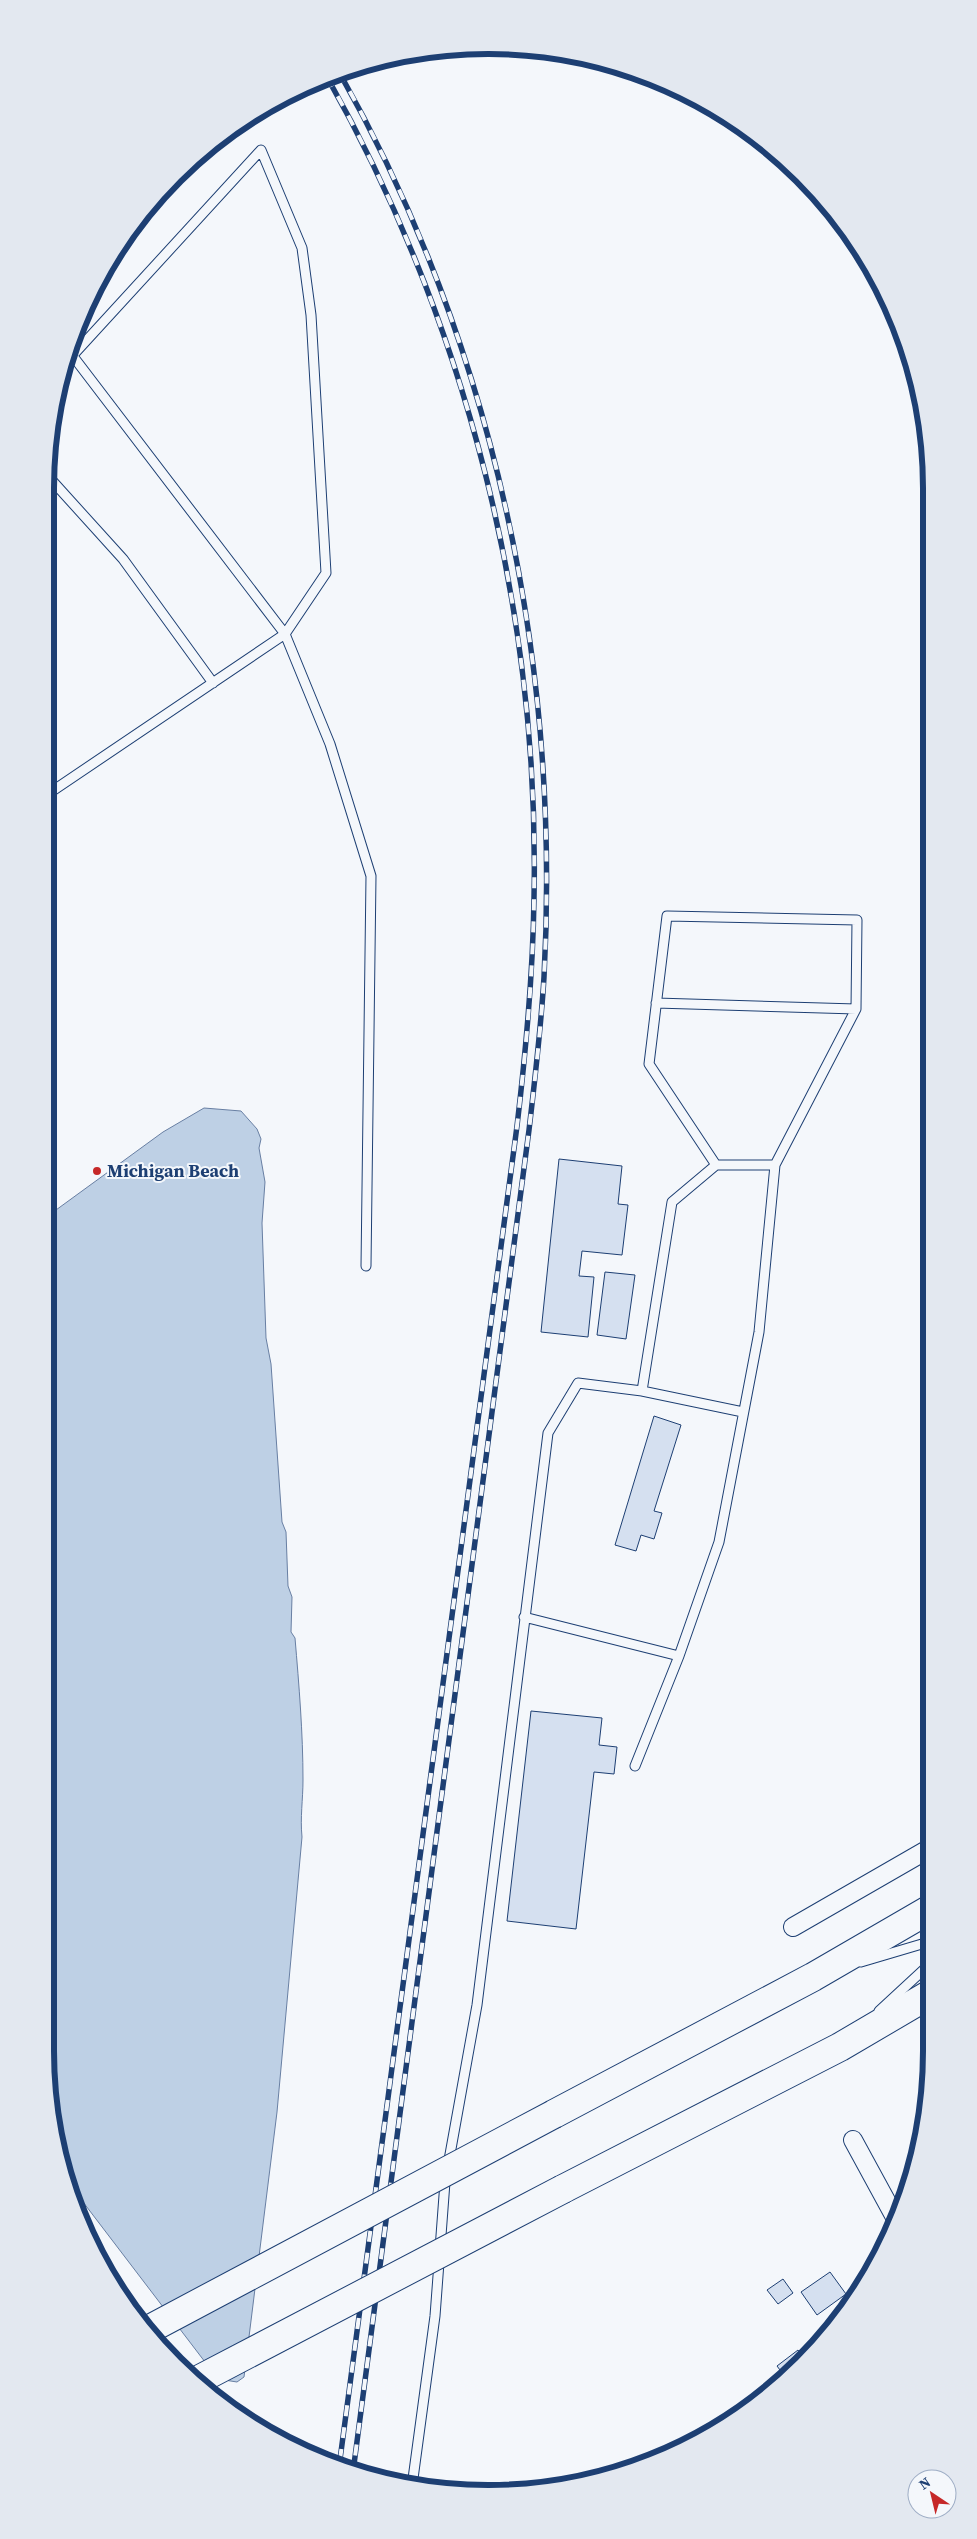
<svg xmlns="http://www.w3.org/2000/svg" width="977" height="2539" font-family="'Source Serif 4',serif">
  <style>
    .water { fill: #bed0e5; stroke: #687fa3 }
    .building { fill: #d5e0f0; stroke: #1d3f73 }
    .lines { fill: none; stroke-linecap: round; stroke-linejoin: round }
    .service-casing { stroke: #1d3f73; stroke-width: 11 }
    .minor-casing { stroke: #1d3f73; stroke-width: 20 }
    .motorway-casing { stroke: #1d3f73; stroke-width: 30 }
    .service { stroke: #f4f7fb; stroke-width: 9 }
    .minor { stroke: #f4f7fb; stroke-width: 18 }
    .motorway { stroke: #f4f7fb; stroke-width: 28 }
    .rail-casing { stroke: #1d3f73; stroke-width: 5.5 }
    .rail { stroke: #f4f7fb; stroke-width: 4; stroke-dasharray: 11; stroke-linecap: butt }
    .motorway-bridge-casing { stroke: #1d3f73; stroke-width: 30; stroke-linecap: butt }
    .motorway-bridge { stroke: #f4f7fb; stroke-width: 28 }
    .poi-dot { fill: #c62828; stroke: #f4f7fb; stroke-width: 2 }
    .labels { text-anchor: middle; stroke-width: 4; stroke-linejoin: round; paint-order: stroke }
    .poi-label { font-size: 18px; font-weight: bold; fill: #1d3f73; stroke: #f4f7fb; text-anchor: start }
    .rim { fill: none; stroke: #1d3f73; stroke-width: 6 }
  </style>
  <rect width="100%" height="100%" fill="#f4f7fb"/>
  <!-- water -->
  <path class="water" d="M204,1108L241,1111L257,1129L261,1139L259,1148L265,1182L262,1223L266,1338L271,1364L282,1522L286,1532L288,1586L292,1597L291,1632L295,1638C299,1685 303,1733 303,1780C303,1799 300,1818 302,1837L277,2112L244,2377L237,2382L218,2379L67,2181L45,2051V1218L163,1132Z"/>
  <!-- building -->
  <path class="building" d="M559,1159L622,1166L618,1204L628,1205L622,1255L582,1251L579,1276L594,1277L588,1337L541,1332Z
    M605,1272L635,1275L626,1339L597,1335Z
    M654,1416L681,1425L654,1511L662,1513L654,1539L641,1535L636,1551L615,1545Z
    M531,1711L602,1718L599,1745L617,1747L614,1774L594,1772L576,1929L507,1921Z
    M830,2272L846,2294L817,2315L801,2292Z
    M783,2279L793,2293L778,2304L767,2290Z
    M798,2350L802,2356L783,2374L777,2366Z"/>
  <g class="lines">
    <!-- service casing -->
    <g class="service-casing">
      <path id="service" d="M69,351L285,634L330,744L371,876L366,1266
        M47,475L123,559L213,683
        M45,796L285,634L326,573L311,315L302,248L261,150L63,366
        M656,1003L856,1009L857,920L667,916L649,1064L716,1165
        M775,1165L856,1009
        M642,1391L743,1412
        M524,1617L679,1656
        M861,1962L932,1941
        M879,2011L932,1962
        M412,2486L435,2316L445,2182L477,2005L548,1433L578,1383L642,1391L672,1202L716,1165H775L759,1332L719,1542L679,1656L635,1766"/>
    </g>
    <!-- minor casing -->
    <g class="minor-casing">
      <path id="minor" d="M793,1927L932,1847
        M853,2140L896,2219"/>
    </g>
    <!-- motorway casing -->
    <g class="motorway-casing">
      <path id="motorway" d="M554,2114L813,1977L932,1908
        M563,2189L840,2047L932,1993"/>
    </g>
    <!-- service -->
    <use href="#service" class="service"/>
    <!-- minor -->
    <use href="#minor" class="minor"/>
    <!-- motorway -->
    <use href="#motorway" class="motorway"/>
    <!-- rail casing -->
    <g class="rail-casing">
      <path id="rail" d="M339,72C494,346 561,663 544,977C541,1028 535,1079 529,1130L353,2472
        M327,77C467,325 540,613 534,898C533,975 526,1050 517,1126L339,2467"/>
    </g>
    <!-- rail -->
    <use href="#rail" class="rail"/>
    <!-- motorway-bridge casing -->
    <g class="motorway-bridge-casing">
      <path id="motorway-bridge" d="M146,2331L554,2114
        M200,2379L563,2189"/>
    </g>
    <!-- motorway-bridge -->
    <use href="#motorway-bridge" class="motorway-bridge"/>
  </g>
  <!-- markers -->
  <circle class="poi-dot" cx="97" cy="1171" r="5"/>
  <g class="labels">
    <!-- poi labels -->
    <g class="poi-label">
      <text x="107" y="1177">Michigan Beach</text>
    </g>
  </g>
  <!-- crop -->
  <path d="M0 0H977V2539H0ZM488 54H489A434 434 0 0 1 923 488V2051A434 434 0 0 1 489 2485H488A434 434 0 0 1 54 2051V488A434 434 0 0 1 488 54Z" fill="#e3e8f0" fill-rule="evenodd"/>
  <path class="rim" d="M488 54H489A434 434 0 0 1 923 488V2051A434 434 0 0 1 489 2485H488A434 434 0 0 1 54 2051V488A434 434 0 0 1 488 54Z"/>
  <!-- north arrow -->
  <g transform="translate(932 2494) rotate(325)"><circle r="24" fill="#f4f7fb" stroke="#9eadc5"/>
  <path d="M0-4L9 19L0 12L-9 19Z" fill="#c62828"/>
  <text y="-8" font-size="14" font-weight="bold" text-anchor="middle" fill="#1d3f73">N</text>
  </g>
</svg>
